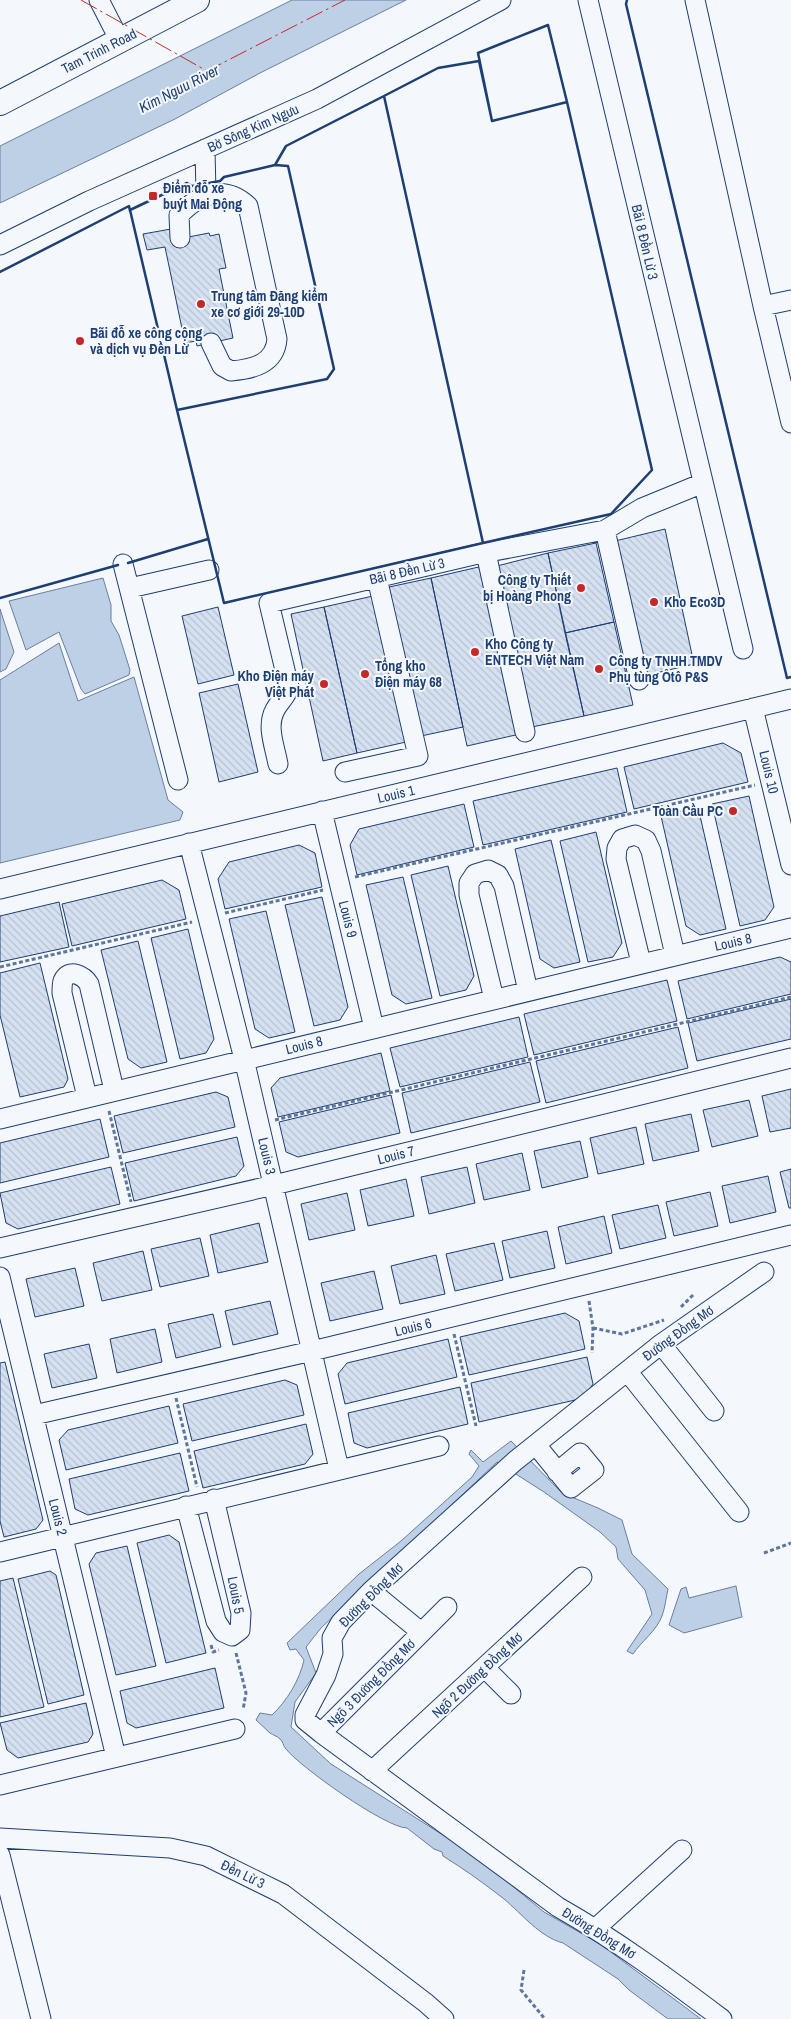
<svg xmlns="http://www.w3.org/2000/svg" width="791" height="2019" font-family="'Archivo Narrow',sans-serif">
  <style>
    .water { fill: #bed0e5; stroke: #687fa3 }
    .building { fill: url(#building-back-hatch); stroke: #1d3f73 }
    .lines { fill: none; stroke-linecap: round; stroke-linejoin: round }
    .minor-casing { stroke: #1d3f73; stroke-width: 21 }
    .major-casing { stroke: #1d3f73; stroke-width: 26 }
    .path { stroke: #5e769c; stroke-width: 3; stroke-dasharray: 4 2.5; stroke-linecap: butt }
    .minor { stroke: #f4f7fb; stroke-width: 19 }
    .major { stroke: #f4f7fb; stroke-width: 24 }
    .wall { stroke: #1d3f73; stroke-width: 2.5 }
    .power { stroke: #c62828; stroke-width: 1; stroke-dasharray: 18 4 2.5 4; stroke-linecap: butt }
    .poi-dot { fill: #c62828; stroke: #f4f7fb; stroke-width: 2 }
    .labels { text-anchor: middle; stroke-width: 4; stroke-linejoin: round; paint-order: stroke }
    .street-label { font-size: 14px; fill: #1d3f73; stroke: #f4f7fb }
    .poi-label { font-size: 14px; font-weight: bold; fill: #1d3f73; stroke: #f4f7fb; text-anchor: start }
    .water-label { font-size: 15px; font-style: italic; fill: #1d3f73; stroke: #f4f7fb }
  </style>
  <defs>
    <pattern id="building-back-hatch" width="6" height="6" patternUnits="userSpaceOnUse" patternTransform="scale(1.25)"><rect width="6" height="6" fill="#d5e0f0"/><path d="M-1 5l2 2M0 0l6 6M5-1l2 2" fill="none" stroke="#b6c1d1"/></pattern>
  </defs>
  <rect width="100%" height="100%" fill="#f4f7fb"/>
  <!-- water -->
  <path class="water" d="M292,0H406L260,73L175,119L0,203V146Z
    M103,578L111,605V621L119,635L130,670L129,675L85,694L81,689L59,632L26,650L9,601Z
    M0,609L14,652L6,669L0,672Z
    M59,643L78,701L134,677L168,800L183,812L180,820L0,863V680Z
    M511,1441L562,1493L598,1508L622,1520L632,1554L668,1589C666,1598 665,1608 662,1616C657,1630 641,1642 633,1654L627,1651L652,1614L645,1590L618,1559L616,1547L600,1532L544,1492L497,1462L321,1628L306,1647L316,1673L295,1702L291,1727L331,1764L476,1856L544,1912L600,1944L701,2019H668L629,1990L618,1979L563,1943C540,1937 522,1914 504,1899C485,1884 464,1869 443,1856L442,1852L434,1849L407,1828C386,1828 300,1767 286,1749C283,1746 283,1741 280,1739C277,1736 273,1735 270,1733C265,1729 261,1724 256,1720L260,1713L272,1715C287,1701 300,1679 304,1660L296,1649L290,1650L287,1643L359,1574L401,1541L472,1477L479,1466L469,1454L471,1450L483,1462Z
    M736,1586L742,1617L684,1633L669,1625L681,1589L686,1587L689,1598Z"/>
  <!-- building -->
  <path class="building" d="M171,229L173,240L209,233L210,236L219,234L226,268L219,269L233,338L197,346L196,341L185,343L165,247L147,250L143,234Z
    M665,529L694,664L643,676L615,541Z
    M596,543L614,622L565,633L548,553Z
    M548,553L584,716L532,727L497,566Z
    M483,566L520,734L467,746L431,578Z
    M431,578L463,727L421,736L389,587Z
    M373,596L406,742L357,753L324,607Z
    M218,607L234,675L198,684L182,616Z
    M324,607L357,753L323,761L291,614Z
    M614,622L633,705L584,716L565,633Z
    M238,684L258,772L219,782L199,693Z
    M723,743L741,753L748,782L634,809L624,767Z
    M617,768L627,812L483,845L473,801Z
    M749,796L774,907L765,920L740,926L712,804Z
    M464,804L474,847L357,875L350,845L359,829Z
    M698,807L726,929L700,935L686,926L661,816Z
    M596,832L622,943L613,957L588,962L560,841Z
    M551,840L580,962L554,968L540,959L515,849Z
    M299,845L315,853L322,887L225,909L218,879L229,862Z
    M448,866L474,976L466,990L440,996L411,875Z
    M403,877L432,998L406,1004L392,995L366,885Z
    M162,880L179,890L186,919L72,946L62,904Z
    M322,897L348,1007L340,1020L314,1026L285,905Z
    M59,902L69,947L0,962V916Z
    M266,911L295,1032L269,1038L255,1029L229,919Z
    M188,929L214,1039L206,1053L180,1059L151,938Z
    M138,941L167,1062L141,1068L128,1059L101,950Z
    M780,957L791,962V994L687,1019L678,981Z
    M40,963L68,1079L64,1087L20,1097L0,1015V973Z
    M667,980L677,1021L534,1055L524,1014Z
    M791,999V1039L697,1061L688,1023Z
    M519,1017L528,1057L400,1087L390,1048Z
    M678,1027L688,1068L546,1103L536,1061Z
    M381,1053L390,1091L278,1117L271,1088L280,1078Z
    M530,1062L540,1102L411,1133L402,1093Z
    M791,1089V1128L770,1132L762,1096Z
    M216,1092L228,1097L235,1127L123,1153L114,1116Z
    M391,1095L400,1133L298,1157L286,1152L279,1122Z
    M749,1100L758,1136L712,1147L703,1110Z
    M691,1114L699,1151L653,1161L645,1124Z
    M100,1119L109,1157L0,1183V1143Z
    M636,1127L644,1164L598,1174L590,1138Z
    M237,1137L244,1166L236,1176L134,1201L125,1163Z
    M580,1141L588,1177L542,1188L534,1151Z
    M522,1153L530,1190L484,1200L476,1164Z
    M111,1167L120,1204L18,1229L6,1223L0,1193Z
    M467,1167L475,1203L429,1214L421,1177Z
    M791,1169V1208H789L780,1172Z
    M768,1176L776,1212L730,1223L722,1186Z
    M406,1179L414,1216L368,1226L360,1190Z
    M710,1192L718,1226L674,1236L666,1202Z
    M347,1193L355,1230L309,1240L301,1204Z
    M658,1205L666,1238L620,1249L612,1215Z
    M604,1216L612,1253L566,1264L558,1227Z
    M259,1223L268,1262L218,1273L210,1235Z
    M547,1231L555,1268L510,1278L502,1241Z
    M200,1238L209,1276L160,1287L151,1249Z
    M494,1243L503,1280L455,1291L446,1254Z
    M143,1251L152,1290L102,1301L93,1263Z
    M436,1255L445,1294L400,1304L391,1266Z
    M75,1268L84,1306L35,1317L26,1279Z
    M374,1271L383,1309L330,1321L321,1283Z
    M270,1301L278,1334L233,1345L225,1311Z
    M565,1313L579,1321L585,1349L469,1375L460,1337Z
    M213,1314L221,1347L176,1358L168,1324Z
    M155,1329L162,1362L117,1373L110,1339Z
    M448,1339L457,1377L345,1404L338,1374L347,1363Z
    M89,1344L97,1378L52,1388L44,1354Z
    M587,1357L593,1384L584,1398L479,1422L471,1383Z
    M5,1362L43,1520L36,1529L4,1537L0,1521V1363Z
    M285,1380L297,1385L304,1415L192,1441L183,1404Z
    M460,1387L468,1424L367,1448L354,1443L348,1413Z
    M169,1406L178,1443L66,1470L59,1440L68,1430Z
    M306,1424L313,1454L305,1464L203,1488L194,1451Z
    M180,1453L189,1491L88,1515L75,1509L69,1479Z
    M169,1535L179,1542L206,1653L166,1663L137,1543Z
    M127,1546L156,1666L116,1675L89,1564L96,1553Z
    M50,1571L56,1575L84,1695L48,1704L18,1579Z
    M13,1578L44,1707L0,1717V1581Z
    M215,1668L224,1708L136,1728L127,1723L120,1691Z
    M86,1703L93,1734L88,1742L18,1758L7,1750L0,1723Z"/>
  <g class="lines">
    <!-- minor casing -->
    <g class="minor-casing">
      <path id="minor" d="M99,0L120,41
        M588,0L743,649
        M695,0L763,306
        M205,149L206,194
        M180,238L179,215C199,194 224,184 248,206L277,339C275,364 253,369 231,371L222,366L211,343
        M0,245L89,201L317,99L501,0
        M791,300L763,306L791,423
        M605,530L639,680
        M486,553L525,732
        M123,564L178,780
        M130,588L209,570
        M753,708L791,865
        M278,764C275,747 266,726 275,710C279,702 287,696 289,687L269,603L478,554L605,530L642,508L703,483
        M345,772L418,756L377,578
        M322,811L374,1028
        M189,843L244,1059L339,1469
        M0,889L791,699
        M641,963L616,859L617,848L622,839L635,835L646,840L651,851L675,955
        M494,999L469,895V883L475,874L488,870L498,875L504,886L528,991
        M87,1097L62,993C62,990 62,984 63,981C69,967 84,976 89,984L114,1090
        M0,1119L791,928
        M0,1248L274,1185L791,1058
        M0,1277L116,1757
        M661,1344L714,1411
        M627,1371L739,1512
        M34,1415L312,1351L791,1235
        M536,1445L571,1488L594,1470L580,1453L557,1472
        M186,1506L216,1621L223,1632L232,1636L240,1630L241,1613L214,1499
        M0,1552L439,1446
        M371,1591L421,1632
        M485,1668L511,1694
        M321,1733L447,1607
        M372,1771L582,1577
        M0,1785L235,1729
        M0,1838L170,1848L206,1856L283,1894L426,2003L444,2019
        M0,1855L41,2019
        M596,1928L682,1850
        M722,2019C669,1979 616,1940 558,1907L321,1733L305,1720V1715L326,1675L333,1654L332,1638L341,1622L371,1591L515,1461L661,1344L764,1272"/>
    </g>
    <!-- major casing -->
    <g class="major-casing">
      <path id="major" d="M0,103L197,0"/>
    </g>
    <!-- path -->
    <path class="path" d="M355,877L755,785
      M225,913L323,890
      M0,967L192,922
      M109,1111L131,1202
      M275,1120L791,997
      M589,1301L593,1328L592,1353
      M681,1307L694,1294
      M593,1328L622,1334L664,1320
      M454,1334L476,1426
      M176,1398L197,1487
      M764,1553L791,1543
      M211,1645L213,1652L219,1650
      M236,1653L246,1693L243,1710
      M524,1970L521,1990L545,2019"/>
    <!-- minor -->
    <use href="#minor" class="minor"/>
    <!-- major -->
    <use href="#major" class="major"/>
    <!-- wall -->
    <path class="wall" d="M627,0L626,4L787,678L791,677
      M548,25L567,102L492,121L478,53Z
      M479,61L492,121L567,102L652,470L611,514L483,543L384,96L438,68Z
      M384,96L483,543L224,603L177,410L327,379L334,369L288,166L275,165L286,146Z
      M275,165L288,166L334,369L327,379L177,410L130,210L187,183L192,186L220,181L224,177Z
      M0,272L129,206L130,211
      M128,563L208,539
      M0,598L118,565"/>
    <!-- power -->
    <path class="power" d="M81,0L207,71L345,0"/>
  </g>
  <!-- markers -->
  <g class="poi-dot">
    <rect x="148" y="191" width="10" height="10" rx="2.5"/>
    <circle cx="201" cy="304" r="5"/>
    <circle cx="80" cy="341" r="5"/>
    <circle cx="581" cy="588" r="5"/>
    <circle cx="654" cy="602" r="5"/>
    <circle cx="475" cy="652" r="5"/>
    <circle cx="599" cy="669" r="5"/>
    <circle cx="365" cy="674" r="5"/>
    <circle cx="324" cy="684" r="5"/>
    <circle cx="733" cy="811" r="5"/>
  </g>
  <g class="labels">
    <!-- street labels -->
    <g class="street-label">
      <text transform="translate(99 51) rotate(-27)" y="5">Tam Trinh Road</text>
      <text transform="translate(253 128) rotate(-24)" y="5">Bờ Sông Kim Ngưu</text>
      <text transform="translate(645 242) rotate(77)" y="5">Bãi 8 Đền Lừ 3</text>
      <text transform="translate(407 571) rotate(-13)" y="5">Bãi 8 Đền Lừ 3</text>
      <text transform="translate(769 772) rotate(77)" y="5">Louis 10</text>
      <text transform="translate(396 794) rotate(-13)" y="5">Louis 1</text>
      <text transform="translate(348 919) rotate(76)" y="5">Louis 9</text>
      <text transform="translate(733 942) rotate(-13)" y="5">Louis 8</text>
      <text transform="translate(304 1045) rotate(-14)" y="5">Louis 8</text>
      <text transform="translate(396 1155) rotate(-14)" y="5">Louis 7</text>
      <text transform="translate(267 1156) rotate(77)" y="5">Louis 3</text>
      <text transform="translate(413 1327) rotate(-14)" y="5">Louis 6</text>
      <text transform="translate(678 1333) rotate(-36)" y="5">Đường Đồng Mơ</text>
      <text transform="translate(58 1517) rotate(76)" y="5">Louis 2</text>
      <text transform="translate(236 1595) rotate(79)" y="5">Louis 5</text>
      <text transform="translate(371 1595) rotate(-45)" y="5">Đường Đồng Mơ</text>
      <text transform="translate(477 1675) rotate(-43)" y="5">Ngõ 2 Đường Đồng Mơ</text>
      <text transform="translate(371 1683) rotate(-45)" y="5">Ngõ 3 Đường Đồng Mơ</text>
      <text transform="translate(243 1874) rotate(26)" y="5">Đền Lừ 3</text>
      <text transform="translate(599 1933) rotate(32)" y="5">Đường Đồng Mơ</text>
    </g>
    <!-- poi labels -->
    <g class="poi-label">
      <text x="163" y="193">Điểm đỗ xe<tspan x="163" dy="16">buýt Mai Động</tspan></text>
      <text x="211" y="301">Trung tâm Đăng kiểm<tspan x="211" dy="16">xe cơ giới 29-10D</tspan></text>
      <text x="90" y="338">Bãi đỗ xe công cộng<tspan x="90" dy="16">và dịch vụ Đền Lừ</tspan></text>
      <text x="571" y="585" text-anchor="end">Công ty Thiết<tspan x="571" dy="16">bị Hoàng Phong</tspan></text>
      <text x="664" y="607">Kho Eco3D</text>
      <text x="485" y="649">Kho Công ty<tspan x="485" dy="16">ENTECH Việt Nam</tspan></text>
      <text x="609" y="666">Công ty TNHH TMDV<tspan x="609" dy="16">Phụ tùng Ôtô P&amp;S</tspan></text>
      <text x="375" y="671">Tổng kho<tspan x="375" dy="16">Điện máy 68</tspan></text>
      <text x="314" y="681" text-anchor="end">Kho Điện máy<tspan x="314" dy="16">Việt Phát</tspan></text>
      <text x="723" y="816" text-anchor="end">Toàn Cầu PC</text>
    </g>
    <!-- water labels -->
    <g class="water-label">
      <text transform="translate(179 89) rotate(-27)" y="5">Kim Nguu River</text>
    </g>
  </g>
</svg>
